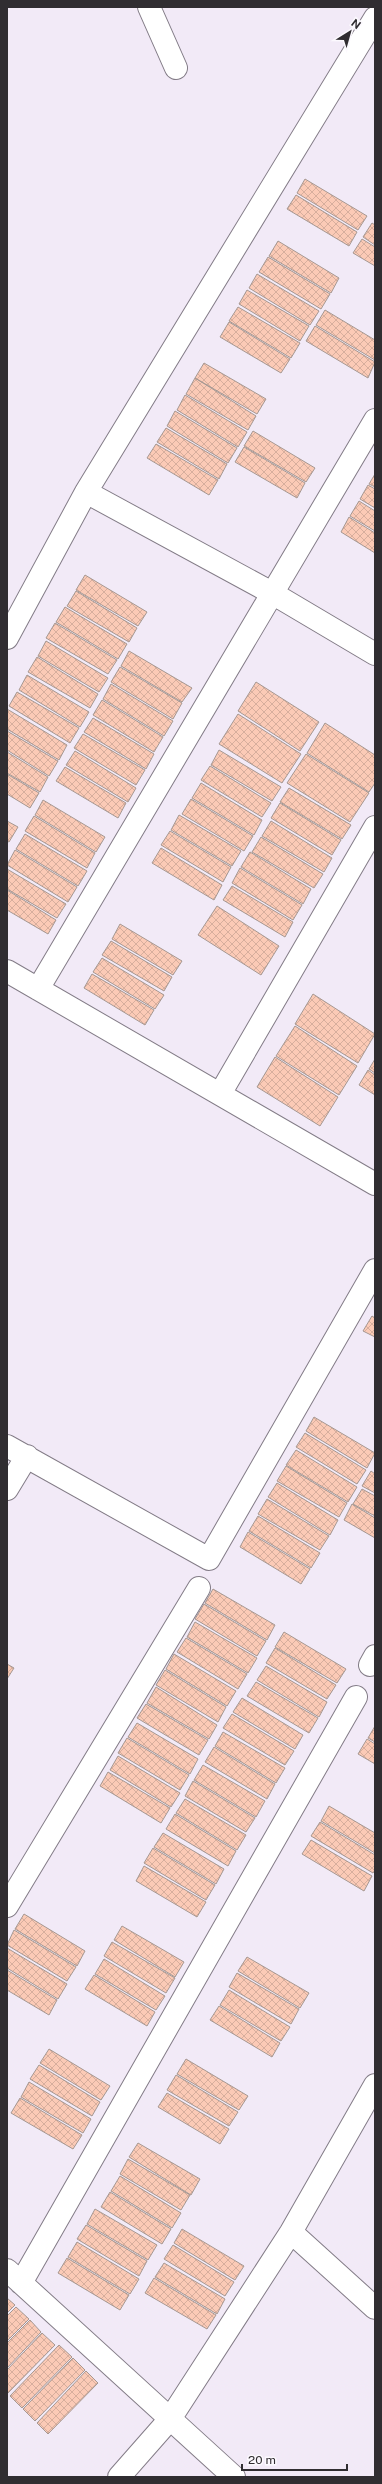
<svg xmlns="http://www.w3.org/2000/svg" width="382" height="2484" font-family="'Public Sans',sans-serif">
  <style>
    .building { fill: url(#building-cross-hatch); stroke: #a69892 }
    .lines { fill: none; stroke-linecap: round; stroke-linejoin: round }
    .minor-casing { stroke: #837c87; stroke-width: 24 }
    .minor { stroke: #fff; stroke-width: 22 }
  </style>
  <defs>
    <pattern id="building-cross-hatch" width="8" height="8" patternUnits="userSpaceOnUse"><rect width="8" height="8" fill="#fbcab6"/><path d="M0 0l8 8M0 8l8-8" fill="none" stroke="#d7ae9d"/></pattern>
  </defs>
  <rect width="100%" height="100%" fill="#f2eaf7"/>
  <!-- building -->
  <path class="building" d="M305,179L367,216L358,230L297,193Z
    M296,195L357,232L349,246L287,209Z
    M372,223L375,225V245L363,237Z
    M362,239L375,247V266L353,253Z
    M278,241L339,278L331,293L269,256Z
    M268,257L330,294L321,309L259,272Z
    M257,274L319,311L310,325L249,288Z
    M247,290L309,326L300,341L239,304Z
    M238,307L300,343L291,358L229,321Z
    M325,310L375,340V360L316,325Z
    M229,322L290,359L281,373L220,337Z
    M315,326L375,362L368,378L306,341Z
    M204,363L266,399L257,414L195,378Z
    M195,378L256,416L248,430L186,394Z
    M185,395L247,432L238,447L177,410Z
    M175,411L237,448L228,463L167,426Z
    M166,428L227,464L219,479L157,442Z
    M253,431L315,468L306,482L244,446Z
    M156,444L218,480L209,495L147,458Z
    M244,447L305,483L297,498L235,462Z
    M375,474V487L369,484Z
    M368,485L375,489V508L360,499Z
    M359,501L375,511V531L350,516Z
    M349,517L375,533V553L341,532Z
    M85,575L147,612L138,626L76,590Z
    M76,591L137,628L129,642L67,606Z
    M65,607L127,644L118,659L56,622Z
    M55,623L117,660L108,674L46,638Z
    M46,641L108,678L99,692L38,656Z
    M129,651L192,688L182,702L121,666Z
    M37,657L98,694L90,708L28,672Z
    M120,667L182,703L173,719L111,682Z
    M27,675L89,712L80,727L19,690Z
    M256,682L319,722L300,751L238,711Z
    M111,684L173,721L164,736L103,699Z
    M17,692L79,728L70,743L9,706Z
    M102,700L163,737L154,752L93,715Z
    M7,709L67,745L59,760L7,729Z
    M238,714L301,754L282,783L219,744Z
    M93,718L154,754L146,769L84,732Z
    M325,723L375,755V783L369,792L307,753Z
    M7,731L58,761L49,776L7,750Z
    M83,734L145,770L136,785L74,748Z
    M219,750L281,787L272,801L211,765Z
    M75,751L136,788L128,802L66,765Z
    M7,752L48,777L40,792L7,773Z
    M306,754L369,793L350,822L287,783Z
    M210,766L271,803L262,817L201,780Z
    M65,767L126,803L118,818L56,781Z
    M7,774L39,793L30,808L7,794Z
    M201,783L262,820L254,835L192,798Z
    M289,788L351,825L342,839L280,802Z
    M191,799L253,836L244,851L182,814Z
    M43,800L105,837L96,852L35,815Z
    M280,803L341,840L332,855L271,818Z
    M179,815L241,851L232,866L171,830Z
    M34,816L95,853L87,868L25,831Z
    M7,821L18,827L9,842L7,841Z
    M271,821L332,858L324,872L262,836Z
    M170,831L231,867L223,882L161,845Z
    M25,834L87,871L78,886L16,849Z
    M261,837L323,874L314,888L252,852Z
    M161,848L222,885L214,900L152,863Z
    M15,850L77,887L68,902L7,865Z
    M250,852L311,889L303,904L241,867Z
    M240,868L302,905L293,920L232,883Z
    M7,869L66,904L57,918L7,889Z
    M232,886L293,922L285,937L223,900Z
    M7,890L56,920L48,934L7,910Z
    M217,906L279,946L261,975L198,935Z
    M120,924L182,961L173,975L112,939Z
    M111,941L172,977L164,991L102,955Z
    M102,958L164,995L155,1009L93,972Z
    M92,974L154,1010L145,1025L84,988Z
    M313,994L375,1034L358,1063L295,1024Z
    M295,1026L357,1066L339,1095L276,1056Z
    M275,1057L338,1097L320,1126L257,1087Z
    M375,1059V1073L369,1069Z
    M368,1070L375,1075V1095L359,1085Z
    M372,1316L375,1318V1337L363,1331Z
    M314,1417L375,1453L367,1468L306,1431Z
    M305,1433L366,1470L357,1484L296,1447Z
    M296,1450L357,1487L348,1502L286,1465Z
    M286,1466L347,1503L339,1517L277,1481Z
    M371,1471L375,1474V1493L362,1486Z
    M277,1483L338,1520L330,1535L268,1497Z
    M362,1489L375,1496V1516L353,1504Z
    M267,1499L329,1536L320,1550L258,1514Z
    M352,1504L375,1518V1538L344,1520Z
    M258,1516L320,1553L311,1568L249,1531Z
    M248,1532L310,1569L301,1584L240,1547Z
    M213,1589L275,1625L267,1640L205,1603Z
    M204,1604L266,1641L257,1656L195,1619Z
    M195,1622L257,1658L248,1673L187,1637Z
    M284,1632L346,1669L337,1683L275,1647Z
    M186,1638L247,1674L238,1689L177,1652Z
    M275,1648L336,1685L327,1699L266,1663Z
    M174,1654L236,1691L227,1706L166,1669Z
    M7,1664L14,1668L7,1679Z
    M266,1666L327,1702L319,1717L257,1680Z
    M165,1670L226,1707L218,1722L156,1685Z
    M256,1682L318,1718L309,1733L247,1696Z
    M156,1687L217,1725L209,1739L147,1703Z
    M242,1698L303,1735L295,1749L233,1712Z
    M146,1704L208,1740L199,1755L137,1718Z
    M232,1714L294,1751L285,1765L223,1728Z
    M137,1723L198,1759L190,1774L128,1737Z
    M375,1726V1742L368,1738Z
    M223,1732L285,1768L276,1783L215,1746Z
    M127,1738L189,1775L180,1790L118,1753Z
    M367,1739L375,1744V1764L358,1754Z
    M214,1747L275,1784L267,1799L205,1762Z
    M118,1756L180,1793L171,1807L110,1770Z
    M203,1765L265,1801L256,1817L194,1780Z
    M108,1772L170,1808L161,1823L100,1786Z
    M193,1781L255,1818L246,1832L185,1796Z
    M185,1799L246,1835L237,1850L176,1813Z
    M329,1806L375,1833V1853L321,1821Z
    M175,1814L236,1851L228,1866L166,1829Z
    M320,1822L375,1855V1870L373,1873L311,1836Z
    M163,1833L224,1869L216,1884L154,1847Z
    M311,1840L372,1876L364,1891L302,1854Z
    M153,1848L215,1885L206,1900L144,1863Z
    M144,1866L206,1902L197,1917L136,1881Z
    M24,1914L85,1951L77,1966L15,1929Z
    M122,1926L184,1962L175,1977L114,1940Z
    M14,1930L76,1967L67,1981L7,1945Z
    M112,1942L175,1978L166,1993L104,1956Z
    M7,1948L67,1984L58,1999L7,1968Z
    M247,1957L309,1993L300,2008L238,1971Z
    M104,1959L165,1996L156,2010L95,1974Z
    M7,1970L57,2000L49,2015L7,1990Z
    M237,1973L299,2009L291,2024L229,1987Z
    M94,1975L155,2012L147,2026L85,1989Z
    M229,1990L290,2027L281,2041L220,2005Z
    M219,2006L280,2043L272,2057L210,2020Z
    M49,2049L110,2086L101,2100L40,2063Z
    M186,2059L248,2096L239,2110L177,2074Z
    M39,2065L100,2102L92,2116L30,2079Z
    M176,2075L238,2112L229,2126L167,2090Z
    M29,2082L91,2119L83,2133L21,2097Z
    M167,2093L229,2129L220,2144L158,2107Z
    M20,2098L82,2135L73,2149L11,2113Z
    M138,2143L200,2179L191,2195L129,2157Z
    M128,2159L190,2195L181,2210L120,2174Z
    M120,2176L181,2213L172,2228L111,2191Z
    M110,2192L171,2229L162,2244L101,2207Z
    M95,2209L157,2245L148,2260L87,2224Z
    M86,2225L147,2261L139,2276L77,2239Z
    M182,2229L244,2266L235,2280L174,2243Z
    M77,2242L139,2279L130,2294L68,2257Z
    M173,2245L234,2282L225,2296L164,2259Z
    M67,2258L129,2295L120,2310L58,2273Z
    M164,2263L225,2299L217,2314L155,2277Z
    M154,2278L216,2315L207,2329L145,2293Z
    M7,2298L15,2305L7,2313Z
    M16,2307L29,2319L7,2341V2316Z
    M30,2320L41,2332L7,2368V2343Z
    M42,2333L55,2345L7,2394V2370Z
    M59,2345L72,2357L22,2408L10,2396Z
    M73,2358L85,2370L35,2421L23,2409Z
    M86,2371L98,2383L48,2434L37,2423Z"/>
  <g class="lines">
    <!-- minor casing -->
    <g class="minor-casing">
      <path id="minor" d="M149,7L176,68
        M86,492L272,593L375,654
        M7,638L86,492L375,18
        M7,971L375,1184
        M38,989L375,420
        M220,1094L375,827
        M7,1446L209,1559L375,1270
        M7,1489L27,1456
        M370,1665L375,1656
        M7,1906L199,1588
        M291,2232L375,2308
        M7,2270L234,2477
        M21,2283L356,1697
        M119,2477L170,2419L291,2232L375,2085"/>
    </g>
    <!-- minor -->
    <use href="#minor" class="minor"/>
  </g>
  <!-- border -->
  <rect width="382" height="2484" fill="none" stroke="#302d31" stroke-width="16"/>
  <!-- north arrow -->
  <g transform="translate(350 32) rotate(37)" stroke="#fcf9fe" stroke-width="3" paint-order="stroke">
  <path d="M0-3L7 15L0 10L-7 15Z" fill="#302d31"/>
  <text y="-6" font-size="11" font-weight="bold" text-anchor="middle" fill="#302d31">N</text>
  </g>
  <!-- scale -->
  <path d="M242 2464v6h105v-6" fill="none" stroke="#302d31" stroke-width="2"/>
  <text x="248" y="2464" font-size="12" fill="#302d31" stroke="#fcf9fe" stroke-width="3" paint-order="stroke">20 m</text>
</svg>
